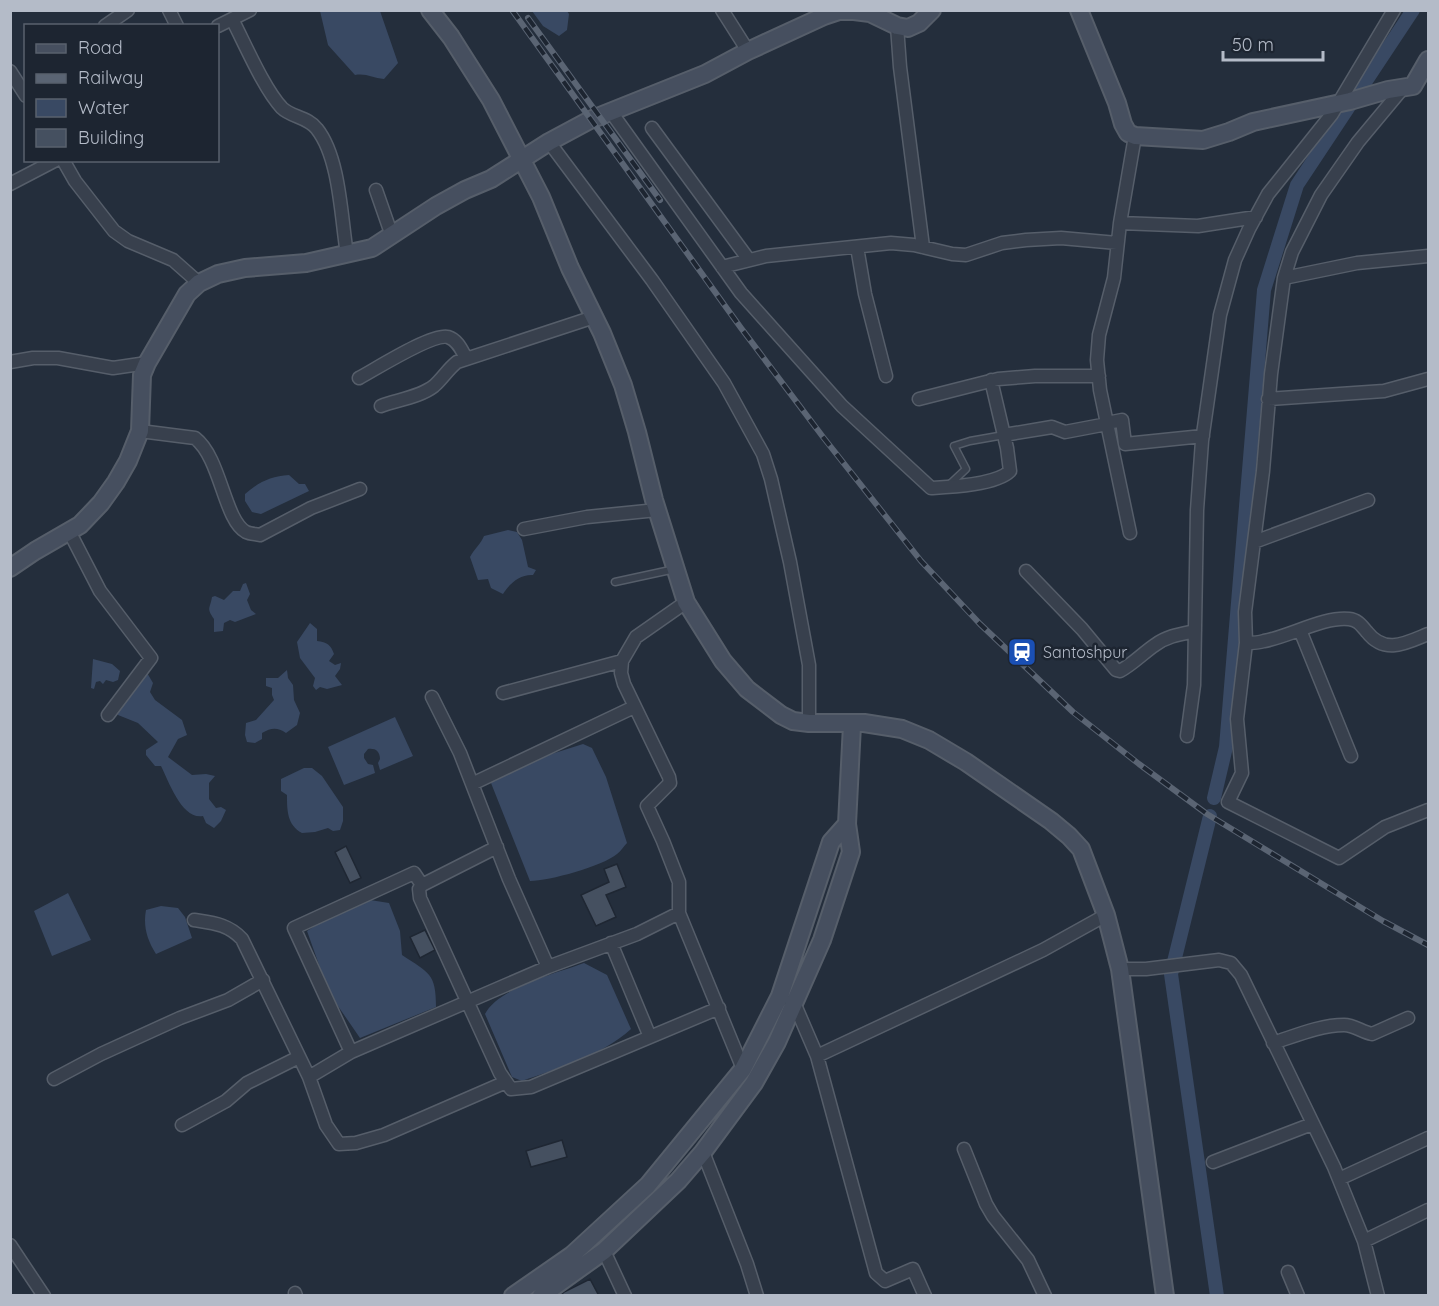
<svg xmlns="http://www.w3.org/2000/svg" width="1439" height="1306" font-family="Quicksand,sans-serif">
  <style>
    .water { fill: #394963 }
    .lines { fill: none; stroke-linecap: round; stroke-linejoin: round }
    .canal { stroke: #394963; stroke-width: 14 }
    .building { fill: #455060; stroke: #1f2733; stroke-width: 1.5 }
    .lane-casing { stroke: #565e6a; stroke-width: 9 }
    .street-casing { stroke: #565e6a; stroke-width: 15 }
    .secondary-casing { stroke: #565e6a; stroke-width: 20 }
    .lane { stroke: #38404d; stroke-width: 6 }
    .street { stroke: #38404d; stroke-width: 12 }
    .secondary { stroke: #464f5f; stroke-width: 16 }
    .rail-casing { stroke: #5a6473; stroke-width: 6 }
    .rail { stroke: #1d2531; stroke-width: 4; stroke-dasharray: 11; stroke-linecap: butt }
    .labels { text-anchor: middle; stroke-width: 5; stroke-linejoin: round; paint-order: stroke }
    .poi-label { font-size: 16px; fill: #b4bbc8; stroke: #1d2531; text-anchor: start }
  </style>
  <rect width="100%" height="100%" fill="#242e3c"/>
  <!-- water -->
  <path class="water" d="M320,11H380L398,63L384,79C373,78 366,73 355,75L328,45Z
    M532,11H567L569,14L567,30L559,36L543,26Z
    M289,475L299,484H305L309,491L261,514L252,512L245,501V494C259,482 271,476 289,475Z
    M508,530L517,532L522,540L528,567L536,570L533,575C520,574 509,584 503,594L491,588L488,579L478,580L470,557C474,549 481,544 484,536Z
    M246,583L250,594L247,600L251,610L256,614L235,622L230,620L224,623L223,631L214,632V619C206,608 210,609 212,597L215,596L224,600L233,591H240L243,584Z
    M310,623L317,629V641C327,642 331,645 334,654L329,661L335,665L341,663L340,669L335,676L342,685L327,689L320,687L316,690L313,686L315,678L300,658L297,642Z
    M93,659L112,664L120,671L118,680L113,682L106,680L103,684L100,681L96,682L94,689L91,688Z
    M143,666L153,683L150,692L155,700L182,720L187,735L178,739L168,757L192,775L206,774L215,776L209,783V799L216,808L221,807L226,810L221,821L214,828L206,823L203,816C182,820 169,782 161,766H155L146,755V750L158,742L138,723L118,715L119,703Z
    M287,670L288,678L293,685L294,700L300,713L297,725L286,733C277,727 271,728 262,733V739L255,743L247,742L245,735L246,723L256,720L274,700L272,695V688L266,686V678H278Z
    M395,717L413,756L380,770L378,763L380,759C380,751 375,748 368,749L364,754V758L368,764L373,765L375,773L344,785L328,747Z
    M583,744L592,748L606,777L627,843C624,846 621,851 617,854C603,866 549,881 530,881L491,783L493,778L520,764Z
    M304,768H312L322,776L343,807V821L340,830L333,831L328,828L315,832L302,833C287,825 287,810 287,795L281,791V779Z
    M68,893L91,940L52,956L34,911Z
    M370,900L389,903L400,931L402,955C429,973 436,973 436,1007L360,1038L329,993L307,931L318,924Z
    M161,906L178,908L185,917L192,938L156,954C147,940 143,926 146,910Z
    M584,963L607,975L631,1029C601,1056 558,1068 522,1081L512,1077L485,1014C498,988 557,973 584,963Z"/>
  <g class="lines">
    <!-- canal -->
    <path class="canal" d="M1214,798L1226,747L1264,290L1297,185L1413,10
      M1210,816L1171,974L1217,1296"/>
  </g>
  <!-- building -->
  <path class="building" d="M346,846L361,878L350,883L335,852Z
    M617,864L626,887L606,895L616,917L596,926L581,895L609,882L604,869Z
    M425,930L435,950L420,958L410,937Z
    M562,1140L567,1157L531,1167L526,1151Z
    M590,1279L599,1296H560L564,1292Z"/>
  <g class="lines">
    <!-- lane casing -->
    <g class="lane-casing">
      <path id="lane" d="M950,484L966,469L954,446L970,441L1004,435
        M615,582L675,569"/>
    </g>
    <!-- street casing -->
    <g class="street-casing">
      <path id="street" d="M169,10L177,26
        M722,10L748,51
        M232,19C245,44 264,89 282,108C291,117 308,117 317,129C340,158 341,218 347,254
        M105,26L128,10
        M218,26L250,10
        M897,26L900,67L923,247
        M10,71L26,96
        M1403,88L1358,142L1321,195L1292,252L1284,278L1271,374L1263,471L1245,612L1246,643L1237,719L1242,773L1228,802L1339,858L1385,827L1428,810
        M611,112L741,293L842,406L931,488C950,487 996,485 1010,471L1007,448L991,380
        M652,128L749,260
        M549,142L652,280L724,383L763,454L771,479L790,562L809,665V723
        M63,160L75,181L114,231L128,241L173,260L199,283
        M10,184L56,160
        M376,190L392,236
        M1120,223L1198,226L1256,217
        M857,247L865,294L886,376
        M722,267L766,256L891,243L914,245L952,254L966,255L1002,243L1026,240L1061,238L1117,243
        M1284,278L1357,263L1428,256
        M10,362L33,358H58L113,368L147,363
        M359,378C376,369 432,333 448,337C458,340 462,351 466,358
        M919,399L998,379L1035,376H1099
        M1268,399L1384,391L1428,379
        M381,406C397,400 420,397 434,386C443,378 448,369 457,362L594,317
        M1107,423L1122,420L1125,444L1203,436
        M140,431L195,438C221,458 224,520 246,532C250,534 256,534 260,535L311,508L360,489
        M1004,435L1052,427L1065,432L1107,424
        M524,529L587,517L657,510
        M69,531L100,591L151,658L108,715
        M1130,533L1100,390L1097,360L1099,335L1114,278L1120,223L1135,136
        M1254,542L1368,500
        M1026,571L1082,629L1116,670L1120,671C1133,664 1143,653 1155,645C1167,636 1181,634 1195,631
        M686,602L636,637L622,661L621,673L624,684L669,777L670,783L647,806L663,841L679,882V913L743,1069
        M1300,630L1351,756
        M1246,643C1252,643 1258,643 1264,641C1288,637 1325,616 1349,619C1358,620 1361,625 1367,632C1385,655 1406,643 1428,634
        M503,693L622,661
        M432,697L460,753L509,879L548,967
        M1187,736L1194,685L1197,510L1202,441L1220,315L1235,260L1249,229L1268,194L1332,114L1394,10
        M472,784L634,707
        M497,847L422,885L419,889L420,898L500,1073L511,1089L531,1087L719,1008
        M194,920C213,923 228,924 242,939L309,1077L326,1125L339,1144L356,1143L384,1135L506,1082
        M611,943L650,1037
        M1120,969H1146L1219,960L1231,963L1241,975L1334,1167L1364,1241L1378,1296
        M790,1002L795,1005L817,1056L1043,950L1106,915
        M1273,1043C1295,1036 1320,1025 1344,1025C1354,1025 1362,1032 1372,1034L1408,1018
        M351,1052L294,928L414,873L422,885
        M817,1056L876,1273L885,1281L913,1269L925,1296
        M309,1077L351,1052L548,967L637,934L679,913
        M54,1079L101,1054L180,1018L228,1000L263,980
        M182,1125L226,1101L247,1083L299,1057
        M964,1149L986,1204L993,1216L1028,1260L1045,1296
        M703,1152L747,1264L757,1296
        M1213,1162L1312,1124
        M1339,1179L1428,1138
        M1364,1241L1428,1210
        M10,1245L44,1296
        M604,1251L625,1296
        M1288,1272L1298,1296
        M295,1293L296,1296"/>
    </g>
    <!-- secondary casing -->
    <g class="secondary-casing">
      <path id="secondary" d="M430,10L451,37L491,100L541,197L570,268L602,333L623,385L637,432L654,500L686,602L723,661L747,689L781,715L793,721L809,723H864L902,729L929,740L966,762L1051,821L1069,836L1081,849L1106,915L1120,969L1165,1296
        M1079,10L1117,103L1123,124L1128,133L1135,136L1203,140L1229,132L1253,122L1350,101L1388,90L1413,86L1428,60
        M10,568L35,551L80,525L101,503L116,482L128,461L140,431L142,375L147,363L187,294L199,283L218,274L245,268L306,263L372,248L436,206L465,190L491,179L549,142L590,120L705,74L748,51L824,16L839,11H854L870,13L897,26L908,28L919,23L932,10
        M513,1296L572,1255L648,1185L743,1069L780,996L831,842L847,824
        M541,1296L604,1251L678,1181L703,1152L754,1083L777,1042L822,940L851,852L847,824L852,725"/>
    </g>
    <!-- lane -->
    <use href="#lane" class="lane"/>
    <!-- street -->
    <use href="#street" class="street"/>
    <!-- secondary -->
    <use href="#secondary" class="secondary"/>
    <!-- rail casing -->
    <g class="rail-casing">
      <path id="rail" d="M512,10L741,328L823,437L921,561L980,624L1073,712L1139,764L1207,814L1383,921L1428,945
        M528,18L660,200"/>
    </g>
    <!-- rail -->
    <use href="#rail" class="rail"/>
  </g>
  <!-- icons -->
  <defs>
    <g id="station-square" transform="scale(1.5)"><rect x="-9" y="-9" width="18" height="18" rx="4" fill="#1a4fb4" stroke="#1d2531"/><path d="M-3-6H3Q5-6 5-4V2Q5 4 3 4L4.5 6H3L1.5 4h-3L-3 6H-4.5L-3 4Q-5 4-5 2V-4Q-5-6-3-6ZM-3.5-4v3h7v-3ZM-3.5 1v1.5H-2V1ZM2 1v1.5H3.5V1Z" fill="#fff"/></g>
  </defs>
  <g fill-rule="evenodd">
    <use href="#station-square" x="1022" y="652"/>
  </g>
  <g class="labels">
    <!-- poi labels -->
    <g class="poi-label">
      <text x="1043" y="658">Santoshpur</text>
    </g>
  </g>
  <!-- border -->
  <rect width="1439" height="1306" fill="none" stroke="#b4bbc8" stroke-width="24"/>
  <!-- legend -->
  <rect x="24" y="24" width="195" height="138" fill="#1d2531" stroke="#59616d" stroke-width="1.5"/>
  <rect x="36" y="44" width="30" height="9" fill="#464f5f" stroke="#59616d" stroke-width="1.5"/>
  <text x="78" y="54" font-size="18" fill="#b4bbc8">Road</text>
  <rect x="36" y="74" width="30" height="9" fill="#5a6473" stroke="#59616d" stroke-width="1.5"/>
  <text x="78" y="84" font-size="18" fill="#b4bbc8">Railway</text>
  <rect x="36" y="99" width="30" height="18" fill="#394963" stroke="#59616d" stroke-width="1.5"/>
  <text x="78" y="114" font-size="18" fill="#b4bbc8">Water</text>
  <rect x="36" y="129" width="30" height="18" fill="#455060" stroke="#59616d" stroke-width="1.5"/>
  <text x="78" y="144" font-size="18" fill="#b4bbc8">Building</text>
  <!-- scale -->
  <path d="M1223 51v9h100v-9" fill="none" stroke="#b4bbc8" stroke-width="3"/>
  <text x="1232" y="51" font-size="18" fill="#b4bbc8" stroke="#1d2531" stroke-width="4.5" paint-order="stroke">50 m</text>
</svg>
